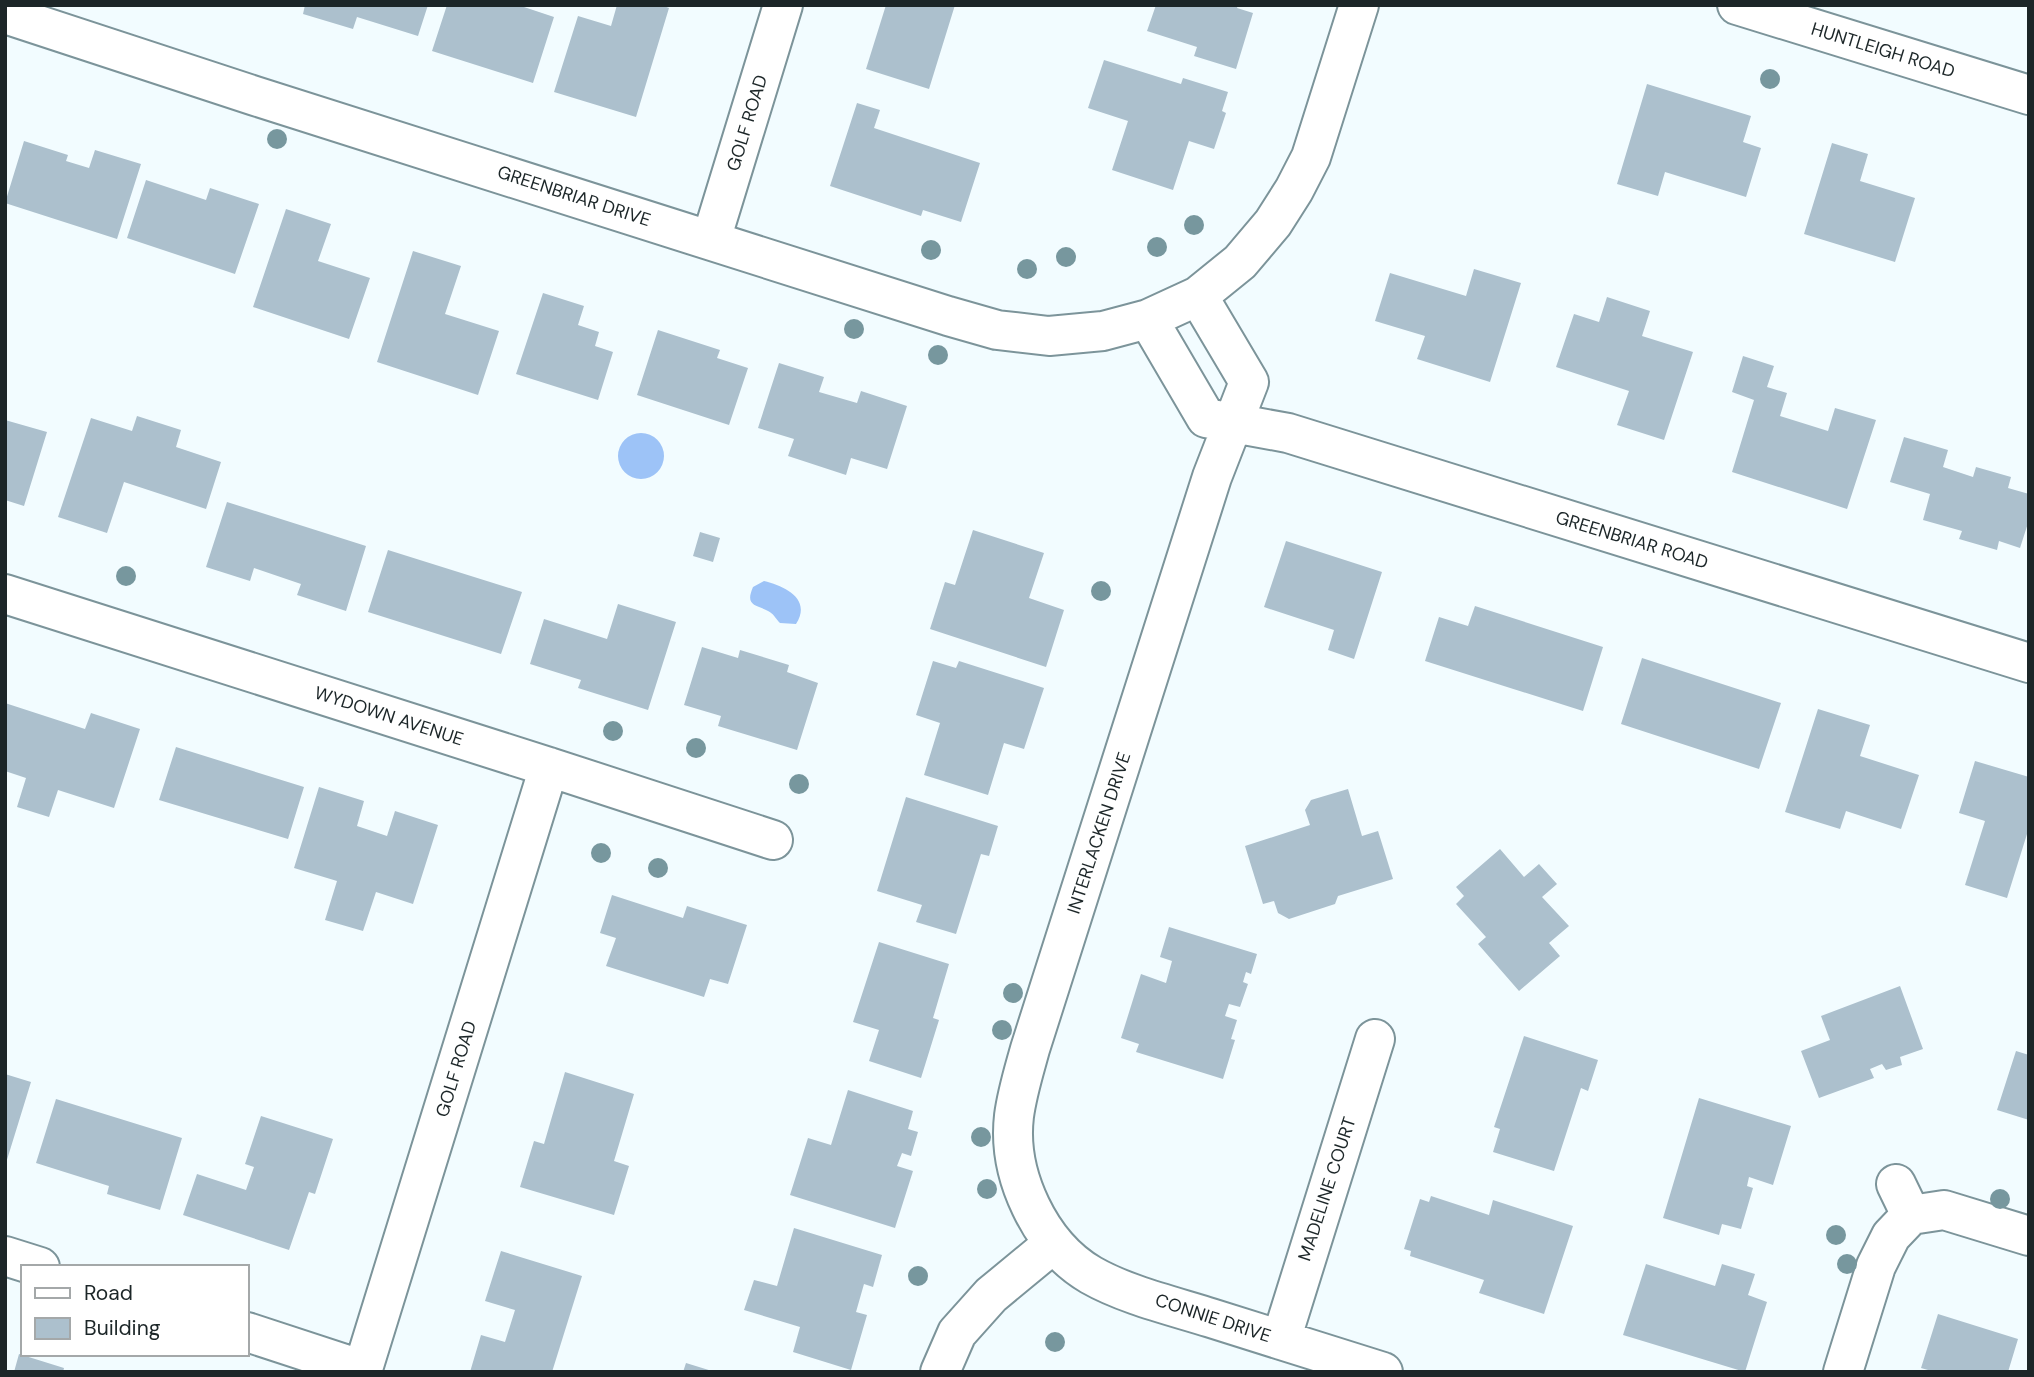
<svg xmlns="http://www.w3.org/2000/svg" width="2034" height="1377" font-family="'DM Sans',sans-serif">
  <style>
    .water { fill: #9dc3f7 }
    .building { fill: #acc0cd }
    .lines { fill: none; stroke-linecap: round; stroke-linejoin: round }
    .minor-casing { stroke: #7c949a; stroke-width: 42 }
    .minor { stroke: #fff; stroke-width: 38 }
    .tree { fill: #77979e }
    .labels { text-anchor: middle; stroke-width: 5; stroke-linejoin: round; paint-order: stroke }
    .street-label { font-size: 18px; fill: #1c2628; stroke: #fff }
  </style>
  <rect width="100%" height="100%" fill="#f2fcff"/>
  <!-- water -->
  <path class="water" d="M618 456a23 23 0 1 1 46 0a23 23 0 1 1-46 0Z
    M764,581C785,586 812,599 796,624L780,623C776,619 773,613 768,611C755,604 745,606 753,587Z"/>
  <!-- building -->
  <path class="building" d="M305,5H428L418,36L357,17L353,29L303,14Z
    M447,5H518L554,17L533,83L432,51Z
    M617,5H661L669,8L636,117L554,92L578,16L611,26Z
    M886,5H955L929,89L866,69Z
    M1156,5H1238L1237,8L1253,13L1236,69L1194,56L1197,47L1147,31Z
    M1104,60L1181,84L1183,78L1228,92L1222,111L1226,113L1214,149L1189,141L1173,190L1112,170L1128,121L1088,108Z
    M1647,84L1751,116L1743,142L1761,148L1746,197L1665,172L1658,196L1617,184Z
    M857,103L880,110L874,128L980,163L961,222L923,210L921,216L830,186Z
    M24,141L68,155L66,161L89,168L95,150L141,164L117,239L5,203Z
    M1832,143L1868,154L1860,181L1915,198L1895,262L1804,234Z
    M146,180L206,200L210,188L259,204L235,274L127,238Z
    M286,209L331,224L318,261L370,278L349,339L253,307Z
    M413,251L461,266L445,314L499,331L478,395L377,362Z
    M1474,269L1521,283L1490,382L1417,359L1425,336L1375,321L1390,273L1466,296Z
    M543,293L584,306L578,325L599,332L595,346L613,352L598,400L516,374Z
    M1607,297L1650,311L1642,336L1693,352L1664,440L1617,425L1629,391L1556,367L1574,314L1599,322Z
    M658,330L720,350L717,358L748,368L729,425L637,395Z
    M1743,356L1774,366L1767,387L1787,393L1780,416L1828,431L1835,408L1876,420L1847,509L1732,472L1754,400L1732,392Z
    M779,363L824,377L819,392L857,403L861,391L907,406L887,469L851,458L846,475L788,456L794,439L758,428Z
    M137,416L181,430L176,447L221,462L206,509L124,482L107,533L58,517L91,418L132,431Z
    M5,420L47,432L24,506L5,500Z
    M1904,437L1948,450L1943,467L1973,477L1976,467L2011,477L2008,488L2029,494V520L2020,548L1999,541L1997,550L1959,539L1962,531L1923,520L1930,494L1890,482Z
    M227,502L366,546L346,611L297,595L301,584L254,568L250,581L206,567Z
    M973,530L1044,553L1029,598L1064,610L1046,667L930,629L945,582L955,585Z
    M700,532L720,538L713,562L693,556Z
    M1286,541L1382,572L1354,659L1328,650L1334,630L1264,607Z
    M388,550L522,592L501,654L368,612Z
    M618,604L676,622L648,710L578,688L581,680L530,664L544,619L607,639Z
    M1475,606L1603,647L1583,711L1425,661L1439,617L1468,626Z
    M702,647L738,658L740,650L789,665L787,672L818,683L797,750L718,726L721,716L684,705Z
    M1642,658L1781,703L1759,769L1621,724Z
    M933,661L956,668L959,661L1044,688L1024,749L1004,743L988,795L924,775L940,723L916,715Z
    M5,703L85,729L91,713L140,729L114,808L58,790L49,817L17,807L26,778L5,771Z
    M1818,709L1870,725L1860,756L1919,775L1901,829L1846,811L1840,829L1785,812Z
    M176,747L304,787L288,839L159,800Z
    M1975,761L2029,777V835L2027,834L2007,898L1965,885L1985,821L1959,813Z
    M319,787L364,801L357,826L387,836L395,811L438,825L413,904L376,892L363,931L325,920L337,881L294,868Z
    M1348,789L1362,836L1378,831L1393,879L1338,896L1335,904L1289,919L1278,913L1274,901L1263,904L1245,846L1310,825L1305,810L1311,800Z
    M906,797L998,826L989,856L981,854L956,934L916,922L922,905L877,891Z
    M1500,849L1524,877L1539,864L1557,884L1542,897L1569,926L1549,943L1560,956L1519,991L1478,944L1486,937L1456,904L1464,896L1456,887Z
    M612,895L683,918L687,906L747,925L728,984L710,979L704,997L606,966L616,938L600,933Z
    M1169,927L1257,954L1251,974L1246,972L1243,982L1248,984L1240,1007L1229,1004L1225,1016L1237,1020L1231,1039L1235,1040L1223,1079L1136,1052L1139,1044L1121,1038L1141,974L1166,983L1172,961L1160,957Z
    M879,942L949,964L933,1018L939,1020L921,1078L869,1061L879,1030L853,1022Z
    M1900,986L1923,1049L1900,1057L1902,1065L1886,1070L1882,1064L1870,1069L1874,1078L1819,1098L1801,1051L1830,1040L1821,1016Z
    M1524,1036L1598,1060L1588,1091L1581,1088L1554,1171L1493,1152L1500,1129L1494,1127Z
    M2016,1051L2029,1055V1120L1997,1110Z
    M565,1072L634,1094L614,1161L629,1166L614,1215L520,1187L534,1141L544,1144Z
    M5,1074L31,1082L6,1163H5Z
    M848,1090L913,1111L908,1129L918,1132L911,1156L902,1153L897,1166L913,1171L895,1228L790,1195L808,1138L831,1145Z
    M1699,1098L1791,1126L1773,1185L1749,1177L1747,1186L1753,1188L1741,1229L1722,1224L1719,1235L1663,1218Z
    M56,1099L182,1138L160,1210L107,1194L109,1186L36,1163Z
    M261,1116L333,1139L315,1194L309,1192L289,1250L183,1215L197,1174L246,1190L254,1167L245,1164Z
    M1431,1196L1489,1215L1493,1200L1573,1226L1544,1314L1479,1293L1484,1280L1410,1256L1411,1251L1404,1249L1420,1199L1429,1202Z
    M794,1228L882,1255L873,1287L864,1284L856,1312L867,1315L851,1370L793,1352L800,1327L744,1310L754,1280L777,1286Z
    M501,1251L582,1276L552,1372H470L481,1335L505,1342L515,1310L485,1301Z
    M1646,1264L1715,1286L1722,1264L1755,1274L1748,1295L1767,1302L1745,1372L1623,1335Z
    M1938,1314L2018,1339L2008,1372H1935L1921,1368Z
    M19,1354L64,1368L63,1372H14Z
    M686,1363L712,1371V1372H683Z"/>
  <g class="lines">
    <!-- minor casing -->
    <g class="minor-casing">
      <path id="minor" d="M1737,5L2029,95
        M5,14L255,96L948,316L997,330L1049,336L1103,331L1148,319L1198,296L1240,262L1273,223L1294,190L1311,157L1359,5
        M711,240L783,5
        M1198,296L1249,382L1212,477L1030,1049C1024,1071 1017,1093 1014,1116C1007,1175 1040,1245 1091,1275C1126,1295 1173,1306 1211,1318C1269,1336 1326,1354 1383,1372
        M1148,319L1206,418L1288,433L2029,663
        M5,594L549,767L773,840
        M1896,1184L1911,1215
        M5,1256L40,1267
        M247,1332L363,1370
        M1281,1340L1375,1039
        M362,1372L549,767
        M940,1372L957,1333L991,1295L1054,1243
        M1843,1372L1876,1266L1891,1236L1911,1215L1944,1210L2029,1236"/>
    </g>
    <!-- minor -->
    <use href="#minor" class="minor"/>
  </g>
  <!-- trees -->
  <g class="tree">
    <circle cx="1770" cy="79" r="10"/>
    <circle cx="277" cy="139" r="10"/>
    <circle cx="1194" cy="225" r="10"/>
    <circle cx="1157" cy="247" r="10"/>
    <circle cx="931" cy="250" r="10"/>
    <circle cx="1066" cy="257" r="10"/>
    <circle cx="1027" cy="269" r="10"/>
    <circle cx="854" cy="329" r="10"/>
    <circle cx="938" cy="355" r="10"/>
    <circle cx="126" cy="576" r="10"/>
    <circle cx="1101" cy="591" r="10"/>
    <circle cx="613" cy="731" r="10"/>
    <circle cx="696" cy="748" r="10"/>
    <circle cx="799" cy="784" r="10"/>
    <circle cx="601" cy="853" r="10"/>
    <circle cx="658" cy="868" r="10"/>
    <circle cx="1013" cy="993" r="10"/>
    <circle cx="1002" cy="1030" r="10"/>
    <circle cx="981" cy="1137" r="10"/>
    <circle cx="987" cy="1189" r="10"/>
    <circle cx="2000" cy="1199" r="10"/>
    <circle cx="1836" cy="1235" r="10"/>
    <circle cx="1847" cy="1264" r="10"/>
    <circle cx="918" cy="1276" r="10"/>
    <circle cx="1055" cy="1342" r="10"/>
  </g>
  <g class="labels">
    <!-- street labels -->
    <g class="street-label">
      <text transform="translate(1883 50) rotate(17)" y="6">HUNTLEIGH ROAD</text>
      <text transform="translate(747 123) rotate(-73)" y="6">GOLF ROAD</text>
      <text transform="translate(574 196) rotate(18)" y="6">GREENBRIAR DRIVE</text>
      <text transform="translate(1632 540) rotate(17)" y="6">GREENBRIAR ROAD</text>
      <text transform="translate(389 716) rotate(18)" y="6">WYDOWN AVENUE</text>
      <text transform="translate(1099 833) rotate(-72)" y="6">INTERLACKEN DRIVE</text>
      <text transform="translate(456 1069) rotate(-73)" y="6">GOLF ROAD</text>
      <text transform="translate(1327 1189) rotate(-72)" y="6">MADELINE COURT</text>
      <text transform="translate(1213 1318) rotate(18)" y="6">CONNIE DRIVE</text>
    </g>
  </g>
  <!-- border -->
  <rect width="2034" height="1377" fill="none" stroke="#1c2628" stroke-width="14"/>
  <!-- legend -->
  <rect x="21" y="1265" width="228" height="91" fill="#ffffff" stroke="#a4a8a9" stroke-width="2"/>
  <rect x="35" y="1288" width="35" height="10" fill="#ffffff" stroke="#a4a8a9" stroke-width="2"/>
  <text x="84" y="1300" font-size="21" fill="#1c2628">Road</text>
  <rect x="35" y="1318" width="35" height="21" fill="#acc0cd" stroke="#a4a8a9" stroke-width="2"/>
  <text x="84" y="1335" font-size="21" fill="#1c2628">Building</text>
</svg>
